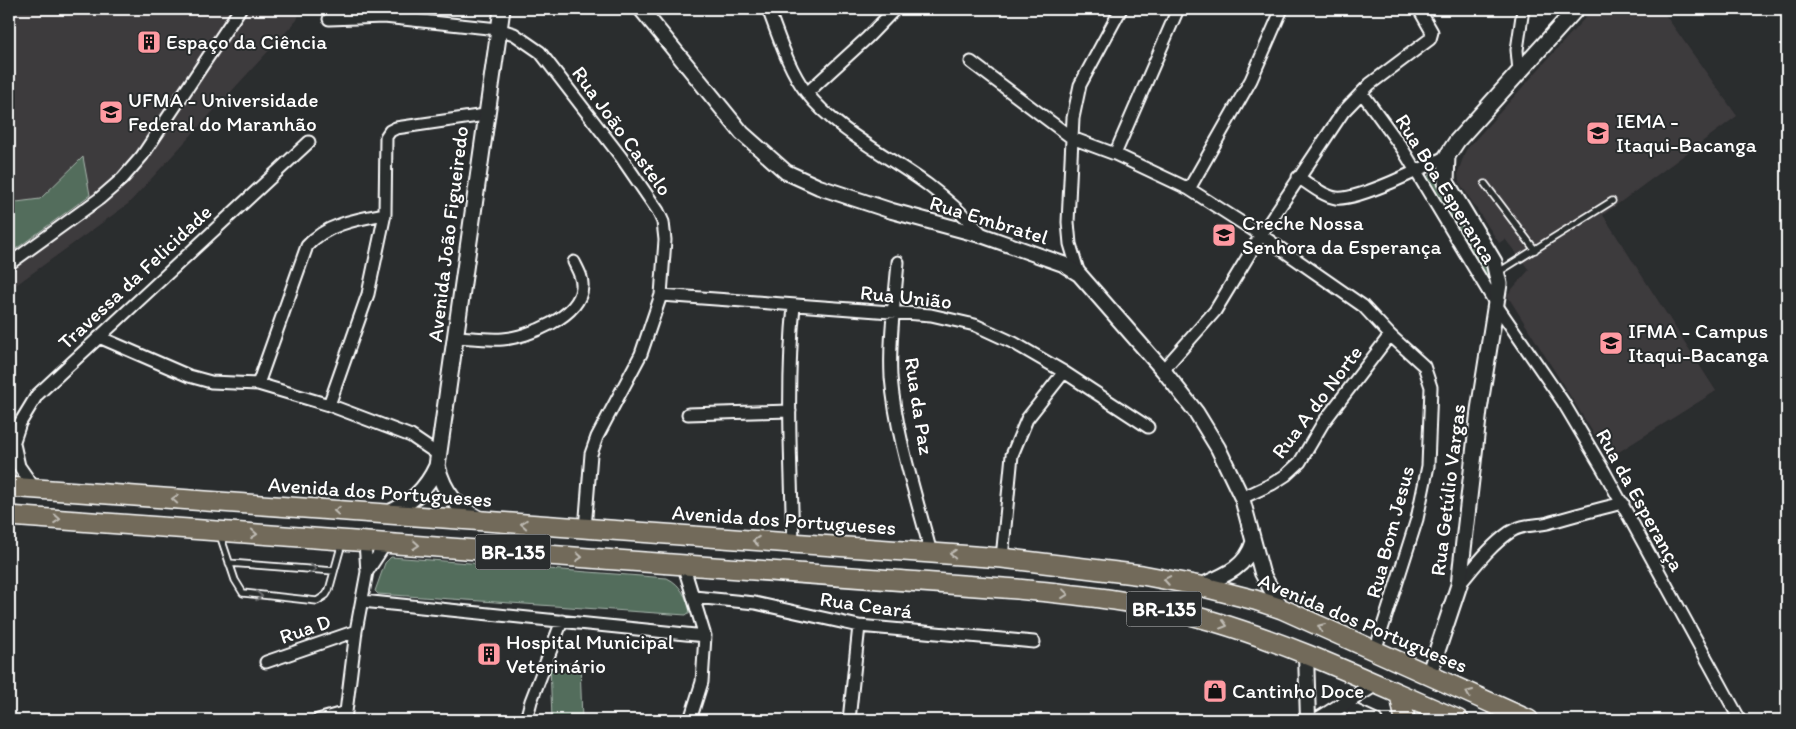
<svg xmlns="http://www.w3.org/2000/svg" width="1796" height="729" font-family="Itim,sans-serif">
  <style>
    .built { fill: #3e3a3d }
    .green { fill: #536d5c; stroke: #a9b6ae }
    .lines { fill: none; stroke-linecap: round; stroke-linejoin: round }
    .service-casing { stroke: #fff; stroke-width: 9 }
    .minor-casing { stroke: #fff; stroke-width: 15 }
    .tertiary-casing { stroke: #fff; stroke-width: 18 }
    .secondary-casing { stroke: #fff; stroke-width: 19 }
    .trunk-casing { stroke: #fff; stroke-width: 22 }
    .service { stroke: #2a2d2e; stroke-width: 5.5 }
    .minor { stroke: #2a2d2e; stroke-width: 11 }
    .tertiary { stroke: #2a2d2e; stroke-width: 14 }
    .secondary { stroke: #2a2d2e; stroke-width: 15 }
    .trunk { stroke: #726b5a; stroke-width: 19 }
    .oneway { stroke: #c0bcb5 }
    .oneway2 { stroke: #6a6c6d }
    .labels { text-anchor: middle; stroke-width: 4; stroke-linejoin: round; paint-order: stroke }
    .shield { fill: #2a2d2e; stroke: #bfc0c0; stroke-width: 1 }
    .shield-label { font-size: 20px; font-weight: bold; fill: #fff }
    .poi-label { font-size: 21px; fill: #fff; stroke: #2a2d2e; text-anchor: start }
    .street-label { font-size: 21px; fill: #fff; stroke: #2a2d2e }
  </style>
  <rect width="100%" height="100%" fill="#2a2d2e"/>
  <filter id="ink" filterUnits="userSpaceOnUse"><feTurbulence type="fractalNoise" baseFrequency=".02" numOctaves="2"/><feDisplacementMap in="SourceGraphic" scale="10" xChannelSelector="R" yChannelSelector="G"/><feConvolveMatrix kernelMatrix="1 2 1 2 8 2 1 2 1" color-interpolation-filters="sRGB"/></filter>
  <g filter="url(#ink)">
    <!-- built -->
    <path class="built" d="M9,9H301L297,20L128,204L9,290Z
      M1593,9H1661L1737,116L1603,215L1716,391L1609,458L1507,295L1529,270L1505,239L1499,243L1459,182L1458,172L1466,150Z"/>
    <!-- green -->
    <path class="green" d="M83,157L90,195L9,254V203L40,199Z
      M1432,174L1488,268L1489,279L1472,257L1424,178Z
      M391,557L667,578C682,585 685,597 691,611L686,615L378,594L375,591L385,563Z
      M580,663L582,720H552L550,664Z"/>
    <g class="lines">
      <!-- service casing -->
      <g class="service-casing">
        <path id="service" d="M1485,184L1535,250
          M1497,273L1612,201
          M220,535L235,580L243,593L317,601L326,595L329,590L342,543
          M229,563L334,571"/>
      </g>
      <!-- minor casing -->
      <g class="minor-casing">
        <path id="minor" d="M768,9C779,37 788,68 806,92C836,131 889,156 928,185C948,200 966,217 984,236
          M329,19L384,17L498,29L514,34L540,52L621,157L658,211L663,222L665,240L661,295L641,354L597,437L591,454L585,529
          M971,62L1072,138L1115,154L1189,189L1261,235L1363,306L1390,335L1424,366L1431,387L1428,466L1417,519L1375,651
          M1519,71L1517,50L1523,9
          M807,93L867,38L895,9
          M1362,93L1402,148L1497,306L1563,402L1604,471L1740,720
          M1115,154L1178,9
          M1298,177C1309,184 1323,196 1336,198C1357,201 1426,167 1447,156
          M1189,189L1251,80L1282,9
          M898,262C895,300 889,339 891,377C896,436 916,495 931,553
          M9,264L99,199L122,179L142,156L240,9
          M1079,274L1070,244L1068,222L1073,118L1080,85L1121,9
          M661,295L931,315L975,325L1014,343L1064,372L1148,427
          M99,337L189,376L211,382L258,384L329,405L411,436L439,455
          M457,337C472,338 488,340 503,339C528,337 580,317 582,287C583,278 578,270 574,262
          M1163,370L1215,311L1261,235L1343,112L1370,84L1430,39L1432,32L1419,9
          M258,384L307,246C326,224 358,219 385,214
          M329,405L368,294L385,214L386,137L390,131L396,128L485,115
          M688,414L790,411
          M14,444L19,466L35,489
          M9,456L20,423L37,395L309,142
          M1242,498L1272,484L1286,475L1300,462L1323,423L1390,335
          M793,543C791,465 786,385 794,306
          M1002,558L1012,455L1027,419L1064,372
          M683,564L705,636L702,682L690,720
          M367,572L386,543
          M1459,585C1475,566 1490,546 1510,532C1522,524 1535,526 1548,523C1573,516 1597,509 1623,503
          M694,597L755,603L859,626L1034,642
          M362,601L705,636
          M266,662L356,631
          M1341,704L1376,720
          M318,720L346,712
          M345,720L356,631L367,572L365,542
          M526,720L531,701L562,621
          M849,720L859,626"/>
      </g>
      <!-- tertiary casing -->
      <g class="tertiary-casing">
        <path id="tertiary" d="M641,9L742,133L786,172L819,187L892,211L984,236L1063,264L1079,274L1163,370L1196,412L1218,448L1242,498L1262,573L1282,609
          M1200,586C1223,576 1246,568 1253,543
          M1306,654L1308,720
          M1318,720L1375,684"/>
      </g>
      <!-- secondary casing -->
      <g class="secondary-casing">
        <path id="secondary" d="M437,466C444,493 456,507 481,520
          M387,514C411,503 426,490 437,466L502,9
          M1429,675L1459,585L1479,410L1499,284L1494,262L1446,182L1447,156L1457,141L1576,9"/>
      </g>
      <!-- trunk casing -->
      <g class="trunk-casing">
        <path id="trunk" d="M9,487L1002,558L1142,575L1200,586L1255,600L1282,609L1529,720
          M9,516L1017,589C1082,595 1148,602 1212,621C1297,646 1377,685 1459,720
          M1400,695L1405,720"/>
      </g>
      <!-- service -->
      <use href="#service" class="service"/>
      <!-- minor -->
      <use href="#minor" class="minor"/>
      <!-- tertiary -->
      <use href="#tertiary" class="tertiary"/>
      <!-- secondary -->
      <use href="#secondary" class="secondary"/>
      <!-- trunk -->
      <use href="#trunk" class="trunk"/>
    </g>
    <!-- one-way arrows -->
    <defs><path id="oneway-chevron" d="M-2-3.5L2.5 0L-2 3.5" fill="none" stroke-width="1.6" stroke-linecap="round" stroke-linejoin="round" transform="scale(1.25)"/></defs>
    <g class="oneway">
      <use href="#oneway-chevron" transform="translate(175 499) rotate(-176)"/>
      <use href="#oneway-chevron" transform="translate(337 511) rotate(-176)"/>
      <use href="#oneway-chevron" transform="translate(57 519) rotate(4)"/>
      <use href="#oneway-chevron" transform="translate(524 524) rotate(-176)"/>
      <use href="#oneway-chevron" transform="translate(254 534) rotate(4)"/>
      <use href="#oneway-chevron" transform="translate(756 541) rotate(-176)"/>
      <use href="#oneway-chevron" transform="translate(416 545) rotate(4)"/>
      <use href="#oneway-chevron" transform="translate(953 554) rotate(-176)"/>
      <use href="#oneway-chevron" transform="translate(579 557) rotate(4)"/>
      <use href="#oneway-chevron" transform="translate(1167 580) rotate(-170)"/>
      <use href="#oneway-chevron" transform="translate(1065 594) rotate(6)"/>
      <use href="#oneway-chevron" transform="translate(1224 625) rotate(17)"/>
      <use href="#oneway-chevron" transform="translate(1321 627) rotate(-156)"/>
      <use href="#oneway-chevron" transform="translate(1469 693) rotate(-156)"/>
    </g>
    <g class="oneway2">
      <use href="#oneway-chevron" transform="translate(313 569) rotate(4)"/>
      <use href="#oneway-chevron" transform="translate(259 596) rotate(4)"/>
    </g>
  </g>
  <!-- icons -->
  <defs>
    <g id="building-square" transform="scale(1.25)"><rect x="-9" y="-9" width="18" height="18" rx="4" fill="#ff9aa2" stroke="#2a2d2e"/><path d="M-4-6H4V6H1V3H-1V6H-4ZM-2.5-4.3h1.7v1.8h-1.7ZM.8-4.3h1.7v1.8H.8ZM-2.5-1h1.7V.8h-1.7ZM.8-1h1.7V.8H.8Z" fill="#111"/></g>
    <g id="university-square" transform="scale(1.25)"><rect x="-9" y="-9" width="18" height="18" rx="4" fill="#ff9aa2" stroke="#2a2d2e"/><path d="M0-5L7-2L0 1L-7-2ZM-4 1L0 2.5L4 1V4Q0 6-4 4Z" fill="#111"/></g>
    <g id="school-square" transform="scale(1.25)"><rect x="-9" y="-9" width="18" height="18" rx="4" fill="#ff9aa2" stroke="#2a2d2e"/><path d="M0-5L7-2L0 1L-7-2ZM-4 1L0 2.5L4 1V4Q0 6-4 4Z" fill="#111"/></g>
    <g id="shop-square" transform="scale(1.25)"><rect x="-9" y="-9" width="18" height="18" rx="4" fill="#ff9aa2" stroke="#2a2d2e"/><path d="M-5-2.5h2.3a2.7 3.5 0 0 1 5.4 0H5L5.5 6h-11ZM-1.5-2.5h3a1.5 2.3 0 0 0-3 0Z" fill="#111"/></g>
  </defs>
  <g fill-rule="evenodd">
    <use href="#building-square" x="149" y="42"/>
    <use href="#university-square" x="111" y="112"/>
    <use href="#university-square" x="1598" y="133"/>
    <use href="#school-square" x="1224" y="235"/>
    <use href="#university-square" x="1611" y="343"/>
    <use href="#building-square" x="489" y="654"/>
    <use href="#shop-square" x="1215" y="691"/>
  </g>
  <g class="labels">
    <!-- shield labels -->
    <g class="shield">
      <rect x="475.5" y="534.5" width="75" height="35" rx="4"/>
      <rect x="1126.5" y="591.5" width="75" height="35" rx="4"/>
    </g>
    <g class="shield-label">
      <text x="513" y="559">BR-135</text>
      <text x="1164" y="616">BR-135</text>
    </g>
    <!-- poi labels -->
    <g class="poi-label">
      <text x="166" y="49">Espaço da Ciência</text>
      <text x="128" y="107">UFMA - Universidade<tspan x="128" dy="24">Federal do Maranhão</tspan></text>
      <text x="1616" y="128">IEMA -<tspan x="1616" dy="24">Itaqui-Bacanga</tspan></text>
      <text x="1242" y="230">Creche Nossa<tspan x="1242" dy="24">Senhora da Esperança</tspan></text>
      <text x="1628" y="338">IFMA - Campus<tspan x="1628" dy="24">Itaqui-Bacanga</tspan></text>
      <text x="506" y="649">Hospital Municipal<tspan x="506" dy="24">Veterinário</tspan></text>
      <text x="1232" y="698">Cantinho Doce</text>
    </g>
    <!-- street labels -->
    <g class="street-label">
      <text transform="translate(622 131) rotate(54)" y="7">Rua João Castelo</text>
      <text transform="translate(1446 189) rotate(58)" y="7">Rua Boa Esperanca</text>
      <text transform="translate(989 220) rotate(17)" y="7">Rua Embratel</text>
      <text transform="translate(448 234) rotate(-83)" y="7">Avenida João Figueiredo</text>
      <text transform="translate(135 277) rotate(-43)" y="7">Travessa da Felicidade</text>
      <text transform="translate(906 297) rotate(6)" y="7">Rua União</text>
      <text transform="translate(1317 402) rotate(-53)" y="7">Rua A do Norte</text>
      <text transform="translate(919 406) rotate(81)" y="7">Rua da Paz</text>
      <text transform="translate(1448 490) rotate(-83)" y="7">Rua Getúlio Vargas</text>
      <text transform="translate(380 492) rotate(4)" y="7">Avenida dos Portugueses</text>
      <text transform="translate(1640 500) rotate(61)" y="7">Rua da Esperança</text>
      <text transform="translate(784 520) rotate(4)" y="7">Avenida dos Portugueses</text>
      <text transform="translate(1390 532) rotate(-75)" y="7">Rua Bom Jesus</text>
      <text transform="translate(866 605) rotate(8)" y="7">Rua Ceará</text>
      <text transform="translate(1363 623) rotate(23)" y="7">Avenida dos Portugueses</text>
      <text transform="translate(305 629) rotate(-19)" y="7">Rua D</text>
    </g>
  </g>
  <!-- margin -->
  <rect width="1796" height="729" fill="none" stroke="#2a2d2e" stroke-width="30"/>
  <rect x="15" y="15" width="1766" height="699" fill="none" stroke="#fff" stroke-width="2" filter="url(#ink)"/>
</svg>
